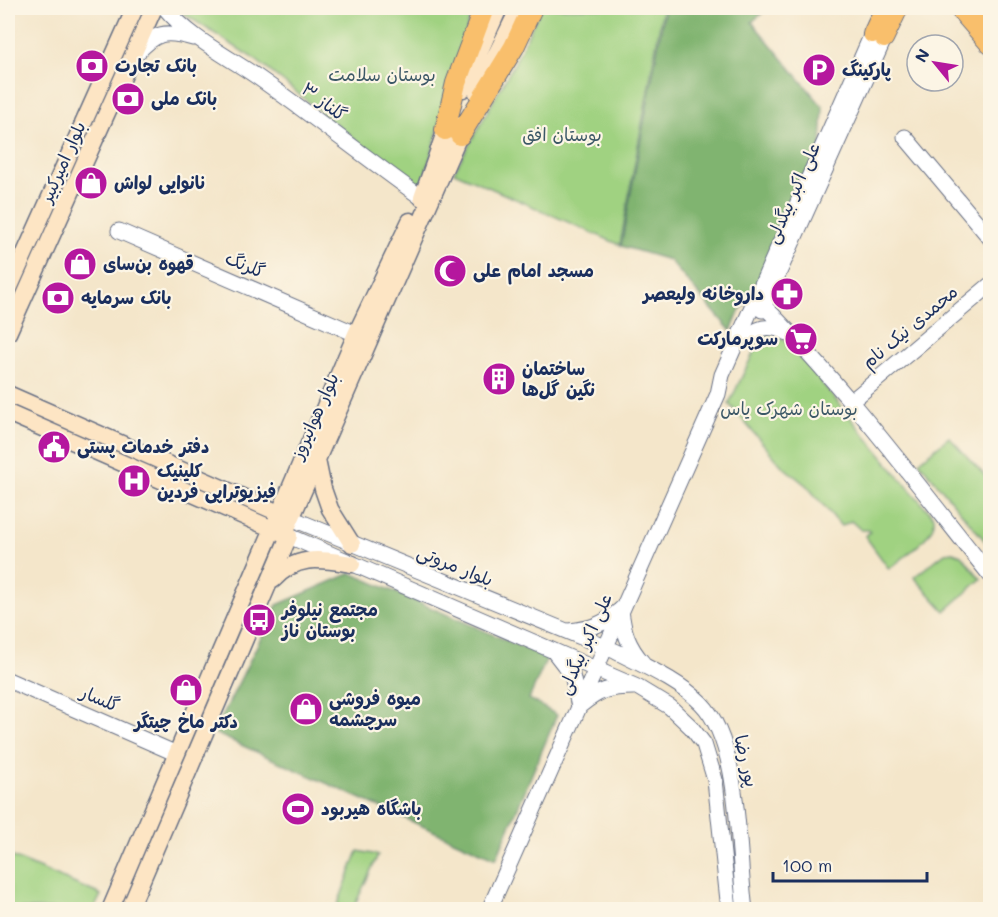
<svg xmlns="http://www.w3.org/2000/svg" width="998" height="917" font-family="Mali,'Playpen Sans Arabic',sans-serif">
  <style>
    .green { fill: #a0d281; stroke: #5e8070; stroke-width: 1.5 }
    .forest { fill: #80b46f; stroke: #4e7266; stroke-width: 1.5 }
    .lines { fill: none; stroke-linecap: round; stroke-linejoin: round }
    .tertiary-casing { stroke: #676f84; stroke-width: 17 }
    .secondary-casing { stroke: #676f84; stroke-width: 19 }
    .primary-casing { stroke: #676f84; stroke-width: 20 }
    .trunk-casing { stroke: #676f84; stroke-width: 22 }
    .tertiary { stroke: #fff; stroke-width: 15 }
    .secondary { stroke: #fde5c4; stroke-width: 16 }
    .primary { stroke: #f9bf6c; stroke-width: 18 }
    .trunk { stroke: #f9bf6c; stroke-width: 20 }
    .labels { text-anchor: middle; stroke-width: 4.5; stroke-linejoin: round; paint-order: stroke }
    .poi-label { font-size: 18px; font-weight: bold; fill: #1b2f5e; stroke: #fcf5e5; text-anchor: start }
    .park-label { font-size: 18px; fill: #3c5867; stroke: #fcf5e5 }
    .street-label { font-size: 18px; fill: #1b2f5e; stroke: #fcf5e5 }
  </style>
  <rect width="100%" height="100%" fill="#fcf5e5"/>
  <filter id="ink" filterUnits="userSpaceOnUse"><feTurbulence type="fractalNoise" baseFrequency=".0167" numOctaves="2"/><feDisplacementMap in="SourceGraphic" scale="12" xChannelSelector="R" yChannelSelector="G"/><feConvolveMatrix kernelMatrix="1 2 1 2 8 2 1 2 1" color-interpolation-filters="sRGB"/></filter>
  <filter id="wash" filterUnits="userSpaceOnUse"><feTurbulence type="fractalNoise" baseFrequency=".008" numOctaves="4" result="noise"/><feDisplacementMap in="SourceGraphic" scale="24" xChannelSelector="R" yChannelSelector="G"/><feGaussianBlur stdDeviation="1.35" result="paint"/><feColorMatrix in="noise" values="0 0 0 0 0 0 0 0 0 0 0 0 0 0 0 0 0 1.4 0 .05"/><feComposite in="paint" operator="in"/></filter>
  <g filter="url(#wash)">
    <rect width="100%" height="100%" fill="#f4e6ca"/>
    <!-- green -->
    <path class="green" d="M175,8H457L471,14L423,183L412,185L256,60Z
      M541,8H663L620,245L454,172L514,64Z
      M776,335L790,344L900,478L934,517C938,535 902,558 889,569L865,536L870,532L869,530H861L851,521L841,526L807,486L782,466L729,404L759,341L765,337Z
      M949,437L990,481V547L919,462Z
      M953,552L961,555L981,579L945,611L914,577L945,553Z
      M358,851L378,855L353,909H336Z
      M8,855L101,895L94,909H8Z"/>
    <!-- forest -->
    <path class="forest" d="M665,8H768L752,22L823,107L821,145L750,299L740,310L731,331L669,260L621,246Z
      M351,573L547,658L529,699L557,715L496,859L214,733L277,605Z"/>
  </g>
  <g filter="url(#ink)">
    <g class="lines">
      <!-- tertiary casing -->
      <g class="tertiary-casing">
        <path id="tertiary" d="M165,8C189,37 225,55 256,76C312,115 366,158 422,198
          M136,54C156,32 164,30 193,38
          M905,137L990,238
          M119,231L356,334
          M757,302L764,306C846,389 917,484 990,575
          M762,310L884,39
          M749,337C760,324 774,326 788,333
          M854,399L990,285
          M291,518L615,651C644,666 678,680 701,703C742,744 737,853 745,910
          M289,536L637,687L670,707L691,727L704,744L715,780L729,910
          M621,609C623,631 628,646 643,663
          M568,631C589,629 603,625 619,611
          M555,653L572,675L579,707
          M8,680L177,754
          M581,705C599,690 610,687 633,687
          M489,910L718,394L722,375L872,34"/>
      </g>
      <!-- secondary casing -->
      <g class="secondary-casing">
        <path id="secondary" d="M463,89L499,8
          M477,93L519,8
          M422,198L450,118
          M8,291L135,8
          M8,333L154,8
          M8,394L288,517
          M8,413L282,533
          M317,460L323,489L330,509L352,544
          M273,580C297,554 320,559 352,564
          M110,910L356,334L410,221
          M129,910L289,536L287,528L465,122"/>
      </g>
      <!-- primary casing -->
      <g class="primary-casing">
        <path id="primary" d="M958,8L990,45
          M977,8L990,24
          M872,34L884,8
          M884,39L899,8"/>
      </g>
      <!-- trunk casing -->
      <g class="trunk-casing">
        <path id="trunk" d="M445,130L456,83L484,8
          M460,135L514,47L532,8"/>
      </g>
      <!-- tertiary -->
      <use href="#tertiary" class="tertiary"/>
      <!-- secondary -->
      <use href="#secondary" class="secondary"/>
      <!-- primary -->
      <use href="#primary" class="primary"/>
      <!-- trunk -->
      <use href="#trunk" class="trunk"/>
    </g>
  </g>
  <!-- icons -->
  <defs>
    <g id="bank-disc" transform="scale(1.725)"><circle r="9.5" fill="#b5179e" stroke="#fcf5e5"/><path d="M-6-4H6V4H-6ZM0-2.3a2.3 2.3 0 1 0 0 4.6a2.3 2.3 0 1 0 0-4.6Z" fill="#fff"/></g>
    <g id="parking-disc" transform="scale(1.725)"><circle r="9.5" fill="#b5179e" stroke="#fcf5e5"/><path d="M-3.5-5.5H1a3.5 3.5 0 0 1 0 7H-1V5.5H-3.5ZM-1-3.4V-.6H.8a1.4 1.4 0 0 0 0-2.8Z" fill="#fff"/></g>
    <g id="shop-disc" transform="scale(1.725)"><circle r="9.5" fill="#b5179e" stroke="#fcf5e5"/><path d="M-5-2.5h2.3a2.7 3.5 0 0 1 5.4 0H5L5.5 6h-11ZM-1.5-2.5h3a1.5 2.3 0 0 0-3 0Z" fill="#fff"/></g>
    <g id="mosque-disc" transform="scale(1.725)"><circle r="9.5" fill="#b5179e" stroke="#fcf5e5"/><path d="M3.5-4.9A6 6 0 1 0 3.5 4.9A5 5 0 1 1 3.5-4.9Z" fill="#fff"/></g>
    <g id="pharmacy-disc" transform="scale(1.725)"><circle r="9.5" fill="#b5179e" stroke="#fcf5e5"/><path d="M-2-6h4v4h4v4h-4v4h-4v-4h-4v-4h4Z" fill="#fff"/></g>
    <g id="supermarket-disc" transform="scale(1.725)"><circle r="9.5" fill="#b5179e" stroke="#fcf5e5"/><path d="M-6-5.5h2.5l.6 2H6L4.5 2H-2.5L-4.4-4H-6ZM-1.5 3.2a1.3 1.3 0 1 0 .1 0ZM3 3.2a1.3 1.3 0 1 0 .1 0Z" fill="#fff"/></g>
    <g id="building-disc" transform="scale(1.725)"><circle r="9.5" fill="#b5179e" stroke="#fcf5e5"/><path d="M-4-6H4V6H1V3H-1V6H-4ZM-2.5-4.3h1.7v1.8h-1.7ZM.8-4.3h1.7v1.8H.8ZM-2.5-1h1.7V.8h-1.7ZM.8-1h1.7V.8H.8Z" fill="#fff"/></g>
    <g id="civic-disc" transform="scale(1.725)"><circle r="9.5" fill="#b5179e" stroke="#fcf5e5"/><path d="M-.6-6.5H3V-4.5H.6V-3L4-1V1h2V6H-6V1h2V-1L-.6-3ZM-1.2 2.5V6h2.4V2.5Z" fill="#fff"/></g>
    <g id="hospital-disc" transform="scale(1.725)"><circle r="9.5" fill="#b5179e" stroke="#fcf5e5"/><path d="M-5-5h3v3.5h4V-5h3V5h-3V1.5h-4V5h-3Z" fill="#fff"/></g>
    <g id="bus-disc" transform="scale(1.725)"><circle r="9.5" fill="#b5179e" stroke="#fcf5e5"/><path d="M-5-6H5V4H4V6H2V4H-2V6H-4V4H-5ZM-3.5-4V0h7V-4ZM-3.5 1.2v1.5H-2V1.2ZM2 1.2v1.5H3.5V1.2Z" fill="#fff"/></g>
    <g id="stadium-disc" transform="scale(1.725)"><circle r="9.5" fill="#b5179e" stroke="#fcf5e5"/><path d="M0-5a6.5 5 0 1 0 0 10a6.5 5 0 1 0 0-10ZM-3.5-1.8h7v3.6h-7Z" fill="#fff"/></g>
  </defs>
  <g fill-rule="evenodd">
    <use href="#bank-disc" x="92" y="66"/>
    <use href="#parking-disc" x="819" y="70"/>
    <use href="#bank-disc" x="128" y="99"/>
    <use href="#shop-disc" x="91" y="183"/>
    <use href="#shop-disc" x="80" y="264"/>
    <use href="#mosque-disc" x="450" y="271"/>
    <use href="#pharmacy-disc" x="787" y="294"/>
    <use href="#bank-disc" x="58" y="298"/>
    <use href="#supermarket-disc" x="801" y="339"/>
    <use href="#building-disc" x="499" y="379"/>
    <use href="#civic-disc" x="54" y="447"/>
    <use href="#hospital-disc" x="134" y="481"/>
    <use href="#bus-disc" x="259" y="620"/>
    <use href="#shop-disc" x="186" y="690"/>
    <use href="#shop-disc" x="306" y="709"/>
    <use href="#stadium-disc" x="298" y="809"/>
  </g>
  <g class="labels">
    <!-- poi labels -->
    <g class="poi-label">
      <text x="115" y="72">بانک تجارت</text>
      <text x="842" y="76">پارکینگ</text>
      <text x="151" y="105">بانک ملی</text>
      <text x="114" y="189">نانوایی لواش</text>
      <text x="103" y="270">قهوه بن‌سای</text>
      <text x="473" y="277">مسجد امام علی</text>
      <text x="764" y="300" text-anchor="end">داروخانه ولیعصر</text>
      <text x="81" y="304">بانک سرمایه</text>
      <text x="778" y="345" text-anchor="end">سوپرمارکت</text>
      <text x="522" y="375">ساختمان<tspan x="522" dy="21">نگین گل‌ها</tspan></text>
      <text x="77" y="453">دفتر خدمات پستی</text>
      <text x="157" y="477">کلینیک<tspan x="157" dy="21">فیزیوتراپی فردین</tspan></text>
      <text x="282" y="616">مجتمع نیلوفر<tspan x="282" dy="21">بوستان ناز</tspan></text>
      <text x="329" y="705">میوه فروشی<tspan x="329" dy="21">سرچشمه</tspan></text>
      <text x="186" y="728" text-anchor="middle">دکتر ماخ چیتگر</text>
      <text x="321" y="815">باشگاه هیربود</text>
    </g>
    <!-- park labels -->
    <g class="park-label">
      <text x="382" y="81">بوستان سلامت</text>
      <text x="562" y="141">بوستان افق</text>
      <text x="789" y="415">بوستان شهرک یاس</text>
    </g>
    <!-- street labels -->
    <g class="street-label">
      <text transform="translate(324 102) rotate(37)" y="6">گلناز ۳</text>
      <text transform="translate(63 162) rotate(-66)" y="6">بلوار امیرکبیر</text>
      <text transform="translate(793 193) rotate(-66)" y="6">علی اکبر بیگدلی</text>
      <text transform="translate(245 265) rotate(23)" y="6">گلرنگ</text>
      <text transform="translate(910 327) rotate(-40)" y="6">محمدی نیک نام</text>
      <text transform="translate(315 416) rotate(-66)" y="6">بلوار هوانیروز</text>
      <text transform="translate(455 566) rotate(22)" y="6">بلوار مروتی</text>
      <text transform="translate(585 644) rotate(-66)" y="6">علی اکبر بیگدلی</text>
      <text transform="translate(100 699) rotate(23)" y="6">گلسار</text>
      <text transform="translate(746 761) rotate(77)" y="6">پور رضا</text>
    </g>
  </g>
  <!-- margin -->
  <rect width="998" height="917" fill="none" stroke="#fcf5e5" stroke-width="30"/>
  <!-- north arrow -->
  <g transform="translate(935 63) rotate(300)"><circle r="28" fill="#fcf5e5" stroke="#a2a6af" stroke-width="1.5"/>
  <path d="M0-4.5L10 22L0 15L-10 22Z" fill="#b5179e"/>
  <text y="-9" font-size="16" font-weight="bold" text-anchor="middle" fill="#1b2f5e">N</text>
  </g>
  <!-- scale -->
  <path d="M773 872v9h154v-9" fill="none" stroke="#1b2f5e" stroke-width="3"/>
  <text x="782" y="872" font-size="18" fill="#1b2f5e" stroke="#fcf5e5" stroke-width="4.5" paint-order="stroke">100 m</text>
</svg>
